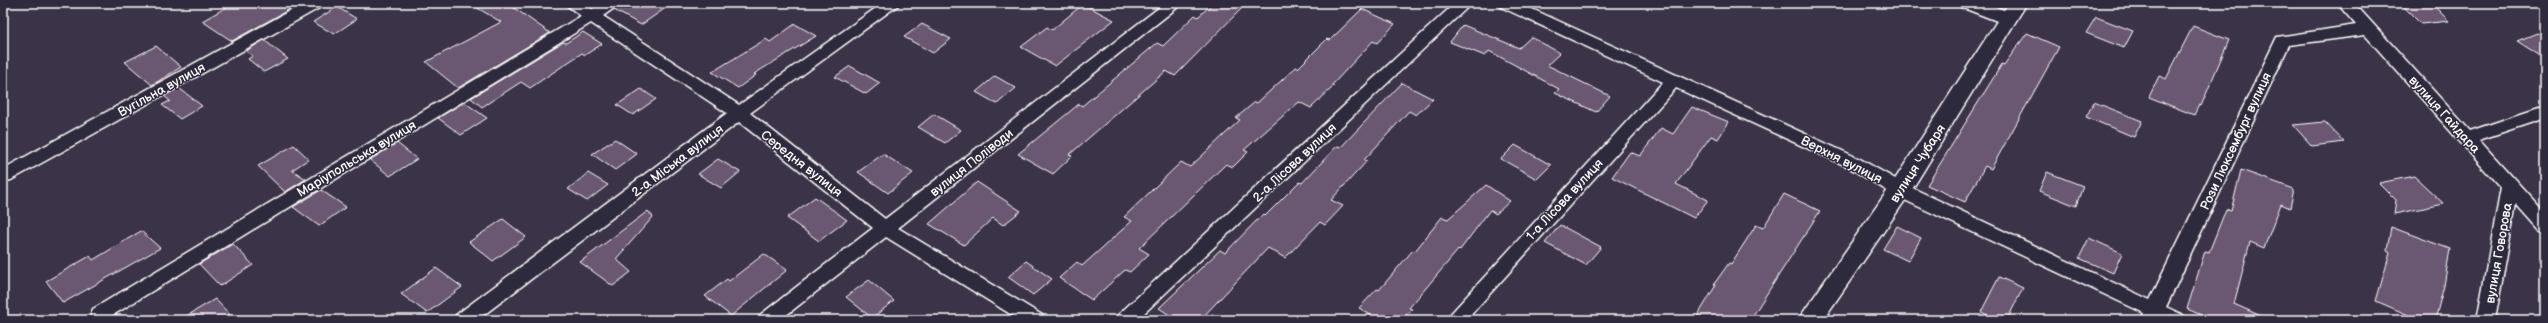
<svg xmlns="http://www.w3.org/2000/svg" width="2548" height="323" font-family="'Balsamiq Sans',sans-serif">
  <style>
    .building { fill: #6a5872; stroke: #fff }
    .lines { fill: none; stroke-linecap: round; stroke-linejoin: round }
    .minor-casing { stroke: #fff; stroke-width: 3 }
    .tertiary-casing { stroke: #fff; stroke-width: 3 }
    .minor { fill: #2f2a3d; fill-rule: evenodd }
    .tertiary { fill: #2f2a3d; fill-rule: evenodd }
    .labels { text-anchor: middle; stroke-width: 3; stroke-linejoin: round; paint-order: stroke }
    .street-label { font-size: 13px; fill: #fff; stroke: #2f2a3d }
  </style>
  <rect width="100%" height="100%" fill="#3b3348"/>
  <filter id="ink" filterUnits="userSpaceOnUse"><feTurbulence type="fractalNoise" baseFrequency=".025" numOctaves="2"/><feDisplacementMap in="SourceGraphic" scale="8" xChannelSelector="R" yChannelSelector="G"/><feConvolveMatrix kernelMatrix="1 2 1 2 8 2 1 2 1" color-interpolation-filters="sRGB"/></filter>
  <g filter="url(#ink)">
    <!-- building -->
    <path class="building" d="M234,3H301L232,41L202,21Z
      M469,3H507L550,33L458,88L426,62L501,22Z
      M622,3H673L641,25L614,10Z
      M1213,3H1247L1175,76L1166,71L1069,155L1072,156L1053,174L1018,154L1079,104L1082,106L1157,43L1163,46L1195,15L1198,17Z
      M2424,3H2431L2449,21L2421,24L2402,5Z
      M1083,4L1114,20L1055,66L1021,47L1047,27L1052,30Z
      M337,7L357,19L334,34L313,22Z
      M1362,9L1395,24L1377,43L1373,41L1332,85L1334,86L1311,108L1299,102L1244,150L1248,152L1233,167L1226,164L1139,248L1149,254L1130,272L1125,270L1092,300L1059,278L1077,262L1082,266L1132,221L1124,217L1181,162L1190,167L1240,120L1236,118L1255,102L1257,103L1296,67L1298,68L1327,39L1330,40Z
      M2096,17L2133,31L2124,48L2086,33Z
      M795,24L816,36L754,74L756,75L738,88L712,72L766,39L770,42Z
      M922,24L951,39L933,53L904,37Z
      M1463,25L1519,48L1531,37L1560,53L1547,65L1610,96L1596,112L1555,93L1559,89L1489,51L1485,56L1450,42Z
      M2193,26L2229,40L2201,106L2199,105L2194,115L2149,97L2159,76L2166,79Z
      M583,32L602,44L585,55L582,53L530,88L521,82L482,107L471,98L563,42L566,43Z
      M2027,33L2059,47L1991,169L1985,166L1965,202L1927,185L2002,64L2004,65Z
      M2537,33L2545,38V59L2517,41Z
      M264,40L288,59L264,72L248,59L253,56L246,51Z
      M156,46L181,67L152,85L125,62Z
      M850,66L880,83L866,94L835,77Z
      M995,76L1016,88L997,104L976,92Z
      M1402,83L1433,99L1416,115L1409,111L1364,160L1367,161L1331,200L1343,206L1325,225L1320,222L1285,258L1268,248L1200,320H1177L1159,308L1220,250L1225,253L1263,214L1265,216L1299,182L1302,183L1337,146L1341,147Z
      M179,88L202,106L180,119L162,105L170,101L164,96Z
      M641,89L656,99L633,115L617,105Z
      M464,102L487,118L461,135L438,118Z
      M2094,102L2142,121L2134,137L2086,117Z
      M1692,107L1729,122L1718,139L1711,136L1676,184L1708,200L1694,218L1612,177L1630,152L1640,156L1661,128L1673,134Z
      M934,114L961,130L945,143L918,127Z
      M2325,122L2344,142L2312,146L2293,125Z
      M615,139L637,154L615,170L592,154Z
      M397,143L417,159L390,176L370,160Z
      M294,145L309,159L292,170L306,179L285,192L258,166Z
      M1515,145L1551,165L1537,179L1501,159Z
      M883,154L913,173L888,193L858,172Z
      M718,159L740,172L721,188L698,174Z
      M2241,170L2294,189L2290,208L2281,204L2264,248L2250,242L2234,304L2270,320H2213L2187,309L2205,251L2209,252L2226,209L2231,211Z
      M2047,172L2083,186L2076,206L2039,191Z
      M588,173L608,185L587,201L568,189Z
      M2414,176L2444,204L2394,214L2396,200L2379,183Z
      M977,182L1021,211L1003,225L993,218L964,245L929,224Z
      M1486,185L1510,201L1496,214L1490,210L1460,250L1459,249L1409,308L1412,309L1402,320H1379L1359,308L1377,289L1379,290L1413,250L1415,251L1442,217L1448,219Z
      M321,190L346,207L319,226L293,207Z
      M1784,194L1820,211L1750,320H1695L1716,285L1714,284L1729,263L1731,264L1756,225L1763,228Z
      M815,197L847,220L819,241L787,218Z
      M648,211L653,217L616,259L631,272L613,286L580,262Z
      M503,219L526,237L493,261L469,242Z
      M1560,225L1601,247L1586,265L1545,243Z
      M1897,226L1921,238L1908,261L1883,249Z
      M2391,227L2450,249L2444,286L2435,320H2420L2376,301L2390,253L2387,251Z
      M141,231L160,248L63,303L46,281L90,256L93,260Z
      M2089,238L2122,253L2113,273L2079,258Z
      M233,244L253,265L220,286L199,264Z
      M764,254L787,270L731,316L705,296L727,279L729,281Z
      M1026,261L1052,279L1033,295L1008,277Z
      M436,268L462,287L427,313L401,294Z
      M1999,277L2023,288L2007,320H1999L1981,312Z
      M869,280L894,301L872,318L846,297Z
      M215,299L235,320H180Z"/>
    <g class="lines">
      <!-- minor casing -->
      <g class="minor-casing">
        <path id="minor" d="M304,3H324L321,7L11,180L3,182V169Z
          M564,3H583L592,9L602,3H621L603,16L739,105L883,3H901L750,113L885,219L1165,3H1183L898,228L1042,315L1044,320H1020L886,237L780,320H758L760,315L873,228L739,122L477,320H454L456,315L727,113L591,23L113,315L115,320L93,319L91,314L93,309L581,16Z
          M1455,3H1472L1137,320H1116L1118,315Z
          M1498,3H1519L1860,159L1906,185L2150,300L2277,37L2356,25L2337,3H2354L2470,131L2545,106V118L2479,140L2545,213V232L2539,230L2516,204L2495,320H2477L2501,188L2365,35L2289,45L2166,307L2183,315L2185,320H2141L2144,313L1894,195L1848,167L1676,88L1466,320H1445L1663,82L1501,7Z"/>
      </g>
      <!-- tertiary casing -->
      <g class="tertiary-casing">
        <path id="tertiary" d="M1959,3H1986L2004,10L2009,3H2027L1908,196L1823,320H1798L1892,184L1997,21L1961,7Z"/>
      </g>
      <!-- minor -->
      <use href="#minor" class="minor"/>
      <!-- tertiary -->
      <use href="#tertiary" class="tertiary"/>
    </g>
  </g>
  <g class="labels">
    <!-- street labels -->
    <g class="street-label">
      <text transform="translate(161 89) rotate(-29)" y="5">Вугільна вулиця</text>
      <text transform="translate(2445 114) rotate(48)" y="5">вулиця Гайдара</text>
      <text transform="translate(2235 141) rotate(-65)" y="5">Рози Люксембург вулиця</text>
      <text transform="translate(356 158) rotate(-31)" y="5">Маріупольська вулиця</text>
      <text transform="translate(1842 159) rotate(27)" y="5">Верхня вулиця</text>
      <text transform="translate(677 160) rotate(-37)" y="5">2-а Міська вулиця</text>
      <text transform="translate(971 162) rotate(-38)" y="5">вулиця Поліводи</text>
      <text transform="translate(1294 162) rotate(-43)" y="5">2-а Лісова вулиця</text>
      <text transform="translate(802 163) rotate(38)" y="5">Середня вулиця</text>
      <text transform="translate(1917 163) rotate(-57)" y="5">вулиця Чубаря</text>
      <text transform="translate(1564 199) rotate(-47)" y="5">1-а Лісова вулиця</text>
      <text transform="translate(2498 253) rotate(-80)" y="5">вулиця Говорова</text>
    </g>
  </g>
  <!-- margin -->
  <rect width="2548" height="323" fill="none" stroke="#2f2a3d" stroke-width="16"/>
  <rect x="8" y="8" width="2532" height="307" fill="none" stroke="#fff" stroke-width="1.5" filter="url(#ink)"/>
</svg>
